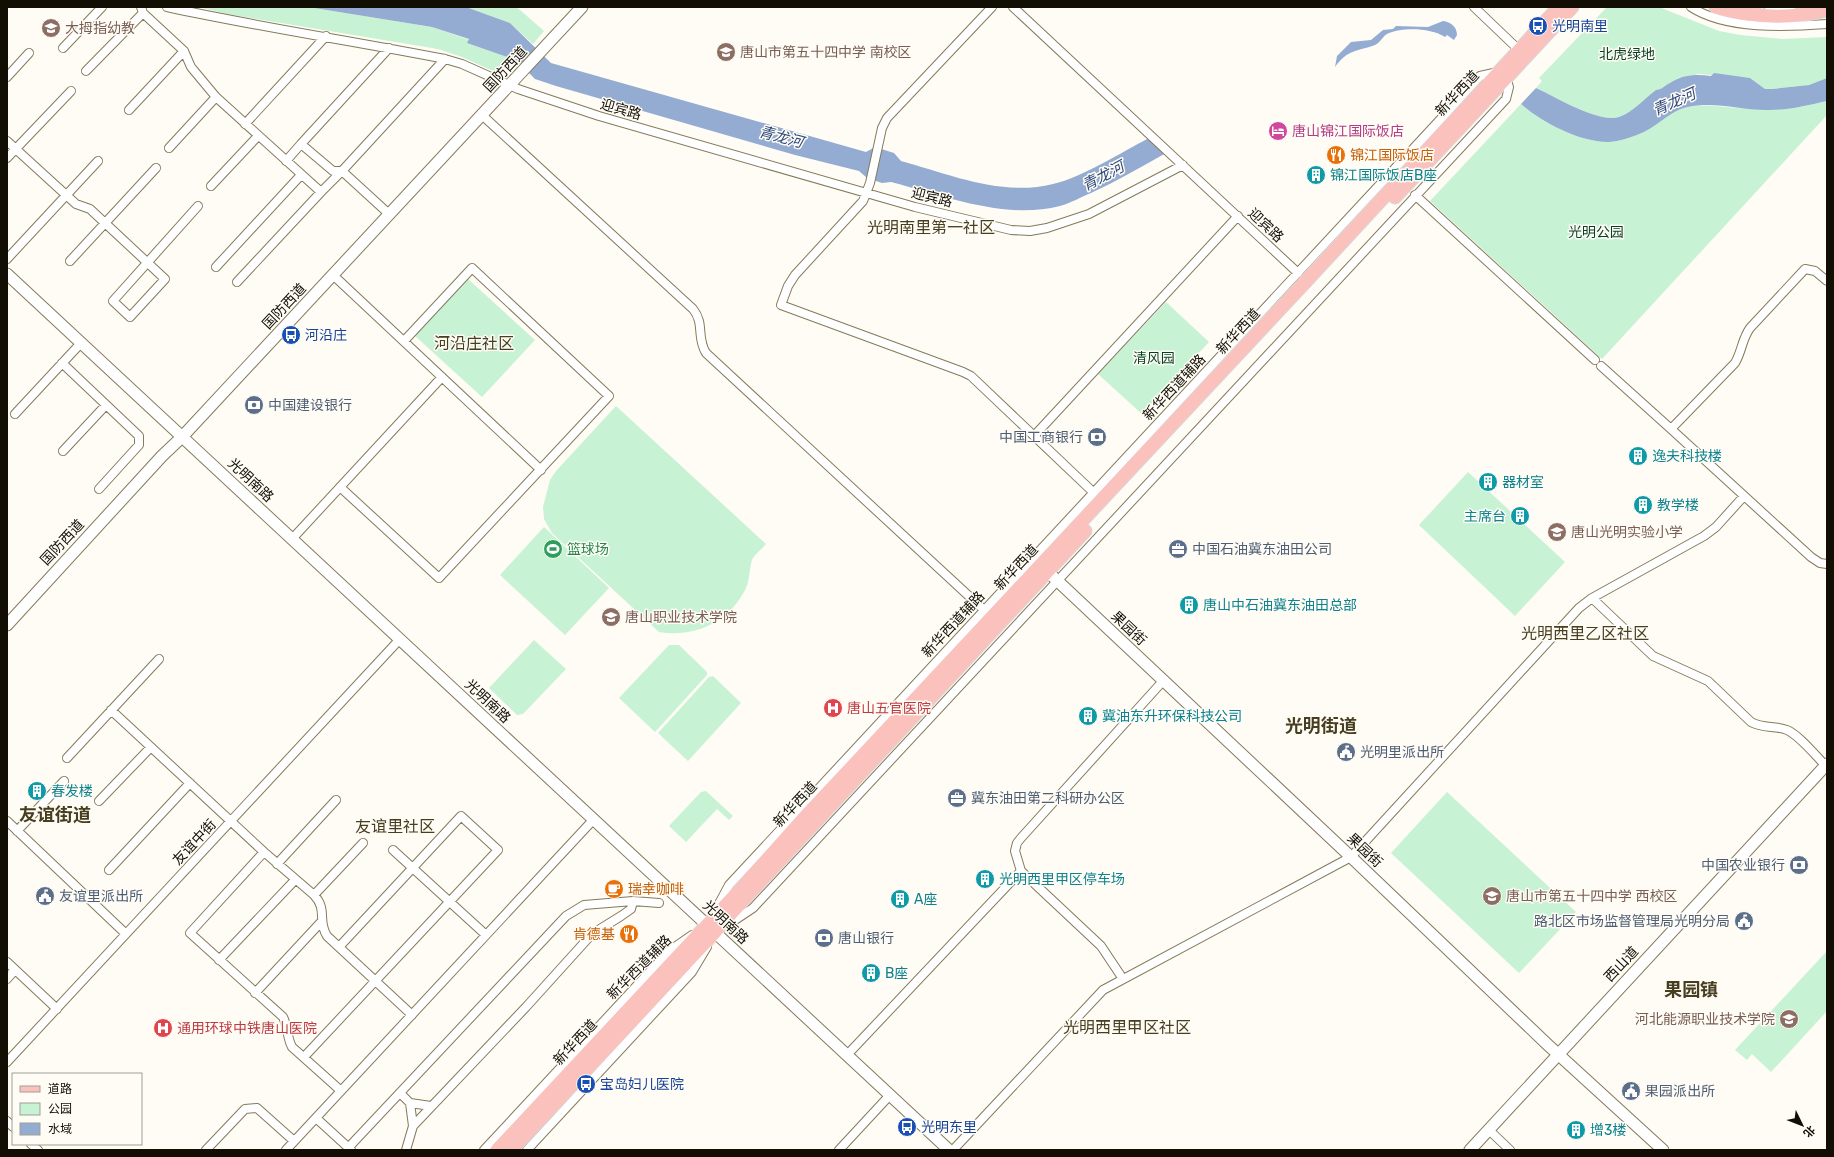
<svg xmlns="http://www.w3.org/2000/svg" width="1834" height="1157" font-family="Rubik,'Noto Sans SC',sans-serif">
  <style>
    .green { fill: #c7f2d4 }
    .water { fill: #94abd2 }
    .lines { fill: none; stroke-linecap: round; stroke-linejoin: round }
    .street-casing { stroke: #857a5a; stroke-width: 10 }
    .secondary-casing { stroke: #857a5a; stroke-width: 13 }
    .primary-casing { stroke: #d9d8d7; stroke-width: 15 }
    .street { stroke: #fff; stroke-width: 8 }
    .secondary { stroke: #fff; stroke-width: 11 }
    .primary { stroke: #fbc2bd; stroke-width: 13 }
    .labels { text-anchor: middle; stroke-width: 3; stroke-linejoin: round; paint-order: stroke }
    .transit-label { font-size: 14px; fill: #164399; stroke: #fefcf5; text-anchor: start }
    .education-label { font-size: 14px; fill: #785e54; stroke: #fefcf5; text-anchor: start }
    .park-label { font-size: 14px; fill: #093f23; stroke: #fefcf5 }
    .street-label { font-size: 14px; fill: #120e04; stroke: #fefcf5 }
    .hotel-label { font-size: 14px; fill: #b23c85; stroke: #fefcf5; text-anchor: start }
    .food-label { font-size: 14px; fill: #c56008; stroke: #fefcf5; text-anchor: start }
    .culture-label { font-size: 14px; fill: #0d838f; stroke: #fefcf5; text-anchor: start }
    .service-label { font-size: 14px; fill: #4e5e75; stroke: #fefcf5; text-anchor: start }
    .leisure-label { font-size: 14px; fill: #27864d; stroke: #fefcf5; text-anchor: start }
    .health-label { font-size: 14px; fill: #be3a42; stroke: #fefcf5; text-anchor: start }
    .water-label { font-size: 15px; font-style: italic; fill: #2d487c; stroke: #fefcf5 }
    .quarter-label { font-size: 16px; fill: #473d1f; stroke: #fefcf5 }
    .district-label { font-size: 18px; font-weight: bold; fill: #473d1f; stroke: #fefcf5 }
  </style>
  <rect width="100%" height="100%" fill="#fefcf5"/>
  <!-- green -->
  <path class="green" d="M199,7H308L432,27L470,40L467,43L516,60L500,74L462,57L438,49L227,14Z
    M466,7H515L519,9L544,31L533,44L510,23Z
    M1607,7H1659L1719,31L1740,35L1782,39L1827,37V78L1809,85L1772,89H1765L1750,78L1699,74L1678,78L1662,89L1656,90C1645,98 1632,113 1619,117C1597,123 1556,97 1536,88L1542,81L1539,78Z
    M1827,101V115L1602,359L1430,201L1521,104C1541,122 1581,143 1609,142C1621,141 1633,137 1644,132C1659,125 1670,110 1688,107C1702,104 1714,106 1727,107C1745,109 1768,110 1785,109C1799,108 1813,104 1827,101Z
    M467,278L535,340L482,397L414,335Z
    M1166,302L1209,342L1142,414L1098,374Z
    M616,406L766,544C762,549 754,555 752,560C749,569 750,579 746,588C730,622 694,638 659,632L552,533L544,519L543,507L550,480L556,471Z
    M1468,472L1565,562L1515,616L1419,525Z
    M544,527L609,588L565,635L500,575Z
    M534,640L566,669L523,714L517,715L489,688Z
    M669,645H679L707,672V675L655,732L619,698Z
    M713,676L741,703L688,761L658,733L709,677Z
    M706,791L733,816L729,820L717,809L686,842L669,826L701,792Z
    M1447,792L1576,912L1519,973L1391,853Z
    M1827,951V1011L1771,1072L1752,1054L1747,1060L1735,1050Z"/>
  <!-- water -->
  <path class="water" d="M308,7H466L510,23L551,63L866,152L875,147L894,153L901,161C949,174 1002,197 1053,184C1083,177 1120,153 1149,138L1166,153C1141,167 1117,181 1091,193C1081,197 1071,203 1060,206C1004,220 946,196 891,182L882,183L867,178L859,171L795,155L556,86L535,79L516,60L467,43L469,39L432,27Z
    M1443,21C1451,22 1457,27 1457,35L1454,40L1447,35L1445,37C1432,28 1403,27 1389,33C1383,35 1381,42 1375,45C1356,52 1348,49 1335,67L1337,56L1351,42L1371,40L1383,30L1393,29L1396,26L1428,27Z
    M1714,73L1750,78L1765,89H1772L1809,85L1827,78V101C1809,105 1789,110 1770,110C1743,111 1715,101 1688,107C1671,110 1659,125 1644,132C1633,137 1621,141 1609,142C1581,143 1541,122 1521,104L1536,88C1556,97 1597,123 1619,117C1632,113 1645,98 1656,90C1663,89 1664,86 1670,83C1683,74 1697,74 1711,76Z"/>
  <g class="lines">
    <!-- street casing -->
    <g class="street-casing">
      <path id="street" d="M141,7L143,13L184,51L191,67L216,97L321,192L342,171L389,214
        M167,7C259,27 353,41 445,59L462,64L518,89L599,116L915,207L1011,230L1030,231L1047,228L1089,214L1183,165
        M992,7L887,118L882,128L870,183L863,201L795,275L788,286L781,305L963,372L971,376L1093,492
        M1013,7L1298,273
        M1474,7L1519,50
        M1691,7C1726,30 1787,27 1827,24
        M1769,7H1791
        M63,48L102,7
        M86,71L143,13
        M7,77L29,53
        M129,110L184,51
        M482,115L693,309C705,324 696,337 706,353L984,610
        M245,124L326,36
        M7,141L76,204L90,209L165,279L130,317L113,301L198,206
        M301,144L389,48
        M169,148L216,97
        M7,158L71,91
        M286,161L301,144L333,171H342L445,59
        M211,186L258,136
        M1415,195L1595,360
        M7,259L98,161
        M70,261L156,168
        M216,267L301,175
        M333,275L541,470
        M1827,281L1815,271L1805,269L1750,328C1742,339 1742,351 1735,363L1671,429L1811,557L1820,563L1827,564
        M237,282L321,192
        M62,363L139,436V445L99,489
        M1601,366L1671,429
        M15,414L81,343
        M1034,436L1238,216
        M63,451L106,405
        M340,487L439,578L609,396L472,268L404,341
        M292,539L442,377
        M1592,598L1653,656L1708,681L1751,722C1763,729 1775,725 1787,730C1799,735 1816,756 1826,766
        M111,710L264,852L314,895C328,910 317,920 327,936L412,1015
        M67,758L159,659
        M99,801L151,747
        M7,821L126,934
        M17,831L64,781
        M393,850L486,935
        M264,852L190,933L283,1017C288,1027 287,1038 292,1047L340,1090
        M277,864L336,800
        M109,870L190,783
        M314,895L363,843
        M715,911L729,885L1437,123L1480,76L1498,72
        M726,926L753,908L1506,99L1509,87L1506,78
        M219,960L295,880
        M7,962L57,1009
        M7,979L15,970
        M1123,979L1101,946L1021,871L1015,851L1017,843L1021,838L1163,681
        M255,993L322,921
        M847,1055L1021,871
        M304,1057L498,850L461,816L339,947
        M7,1062L400,639
        M400,1093L410,1103L413,1126
        M410,1103L431,1106
        M316,1118L351,1150
        M7,1121L13,1127
        M1489,1130L1510,1150
        M31,1144L38,1150
        M348,1148L566,916L584,905L633,901L659,903
        M206,1150L245,1109L257,1108L294,1141
        M286,1150L594,819
        M406,1150L413,1126L526,1007L592,934L621,916L631,909L633,901
        M484,1150L669,951L692,935
        M527,1150L692,972L707,947
        M839,1150L890,1095
        M953,1150L1103,990L1351,857L1579,608L1592,598L1704,536L1716,527L1744,496"/>
    </g>
    <!-- secondary casing -->
    <g class="secondary-casing">
      <path id="secondary" d="M7,274L949,1150
        M1047,571L1351,857L1548,1045L1663,1150
        M7,625L162,456L182,437L582,7
        M1470,1150L1827,764"/>
    </g>
    <!-- primary casing -->
    <g class="primary-casing">
      <path id="primary" d="M1716,7C1752,18 1790,19 1827,10
        M1395,197L1572,7
        M497,1150L737,893L802,820L1308,279L1559,7
        M511,1150L715,932L744,899L1085,531"/>
    </g>
    <!-- street -->
    <use href="#street" class="street"/>
    <!-- secondary -->
    <use href="#secondary" class="secondary"/>
    <!-- primary -->
    <use href="#primary" class="primary"/>
  </g>
  <!-- icons -->
  <defs>
    <g id="bus-disc" transform="scale(1)"><circle r="9.5" fill="#1a4fb4" stroke="#fefcf5"/><path d="M-5-6H5V4H4V6H2V4H-2V6H-4V4H-5ZM-3.5-4V0h7V-4ZM-3.5 1.2v1.5H-2V1.2ZM2 1.2v1.5H3.5V1.2Z" fill="#fff"/></g>
    <g id="school-disc" transform="scale(1)"><circle r="9.5" fill="#8d6e63" stroke="#fefcf5"/><path d="M0-5L7-2L0 1L-7-2ZM-4 1L0 2.5L4 1V4Q0 6-4 4Z" fill="#fff"/></g>
    <g id="hotel-disc" transform="scale(1)"><circle r="9.5" fill="#d1479c" stroke="#fefcf5"/><path d="M-6-4.5h1.5V1H6V5H4.5V3h-9V5H-6ZM-4 0a1.8 1.8 0 1 1 3.6 0ZM.5 0V-2.5h3Q6-2.5 6 0Z" fill="#fff"/></g>
    <g id="restaurant-disc" transform="scale(1)"><circle r="9.5" fill="#e8710a" stroke="#fefcf5"/><path d="M-5-6h1v4h1v-4h1v4h1v-4h1v5L-1.5 .5V6h-2V.5L-5-1ZM5-6V6H3V1.5H1.5Q1.5-4 5-6Z" fill="#fff"/></g>
    <g id="building-disc" transform="scale(1)"><circle r="9.5" fill="#0f9aa8" stroke="#fefcf5"/><path d="M-4-6H4V6H1V3H-1V6H-4ZM-2.5-4.3h1.7v1.8h-1.7ZM.8-4.3h1.7v1.8H.8ZM-2.5-1h1.7V.8h-1.7ZM.8-1h1.7V.8H.8Z" fill="#fff"/></g>
    <g id="bank-disc" transform="scale(1)"><circle r="9.5" fill="#5c6f8a" stroke="#fefcf5"/><path d="M-6-4H6V4H-6ZM0-2.3a2.3 2.3 0 1 0 0 4.6a2.3 2.3 0 1 0 0-4.6Z" fill="#fff"/></g>
    <g id="stadium-disc" transform="scale(1)"><circle r="9.5" fill="#2e9e5b" stroke="#fefcf5"/><path d="M0-5a6.5 5 0 1 0 0 10a6.5 5 0 1 0 0-10ZM-3.5-1.8h7v3.6h-7Z" fill="#fff"/></g>
    <g id="office-disc" transform="scale(1)"><circle r="9.5" fill="#5c6f8a" stroke="#fefcf5"/><path d="M-6-3h4V-5.5h4V-3h4V5H-6ZM-1-4.5V-3h2v-1.5ZM-6 0V1H6V0Z" fill="#fff"/></g>
    <g id="university-disc" transform="scale(1)"><circle r="9.5" fill="#8d6e63" stroke="#fefcf5"/><path d="M0-5L7-2L0 1L-7-2ZM-4 1L0 2.5L4 1V4Q0 6-4 4Z" fill="#fff"/></g>
    <g id="hospital-disc" transform="scale(1)"><circle r="9.5" fill="#e0444e" stroke="#fefcf5"/><path d="M-5-5h3v3.5h4V-5h3V5h-3V1.5h-4V5h-3Z" fill="#fff"/></g>
    <g id="civic-disc" transform="scale(1)"><circle r="9.5" fill="#5c6f8a" stroke="#fefcf5"/><path d="M-.6-6.5H3V-4.5H.6V-3L4-1V1h2V6H-6V1h2V-1L-.6-3ZM-1.2 2.5V6h2.4V2.5Z" fill="#fff"/></g>
    <g id="cafe-disc" transform="scale(1)"><circle r="9.5" fill="#e8710a" stroke="#fefcf5"/><path d="M-5.5-4.5H6V0H3Q3 3.5 0 3.5H-2.5Q-5.5 3.5-5.5 0ZM3-3.2v2h1.7v-2ZM-6 4.5H4V6H-6Z" fill="#fff"/></g>
  </defs>
  <g fill-rule="evenodd">
    <use href="#bus-disc" x="1538" y="26"/>
    <use href="#school-disc" x="51" y="28"/>
    <use href="#school-disc" x="726" y="52"/>
    <use href="#hotel-disc" x="1278" y="131"/>
    <use href="#restaurant-disc" x="1336" y="155"/>
    <use href="#building-disc" x="1316" y="175"/>
    <use href="#bus-disc" x="291" y="335"/>
    <use href="#bank-disc" x="254" y="405"/>
    <use href="#bank-disc" x="1097" y="437"/>
    <use href="#building-disc" x="1638" y="456"/>
    <use href="#building-disc" x="1488" y="482"/>
    <use href="#building-disc" x="1643" y="505"/>
    <use href="#building-disc" x="1520" y="516"/>
    <use href="#school-disc" x="1557" y="532"/>
    <use href="#stadium-disc" x="553" y="549"/>
    <use href="#office-disc" x="1178" y="549"/>
    <use href="#building-disc" x="1189" y="605"/>
    <use href="#university-disc" x="611" y="617"/>
    <use href="#hospital-disc" x="833" y="708"/>
    <use href="#building-disc" x="1088" y="716"/>
    <use href="#civic-disc" x="1346" y="752"/>
    <use href="#building-disc" x="37" y="791"/>
    <use href="#office-disc" x="957" y="798"/>
    <use href="#bank-disc" x="1799" y="865"/>
    <use href="#building-disc" x="985" y="879"/>
    <use href="#cafe-disc" x="614" y="889"/>
    <use href="#civic-disc" x="45" y="896"/>
    <use href="#school-disc" x="1492" y="896"/>
    <use href="#building-disc" x="900" y="899"/>
    <use href="#civic-disc" x="1744" y="921"/>
    <use href="#restaurant-disc" x="629" y="934"/>
    <use href="#bank-disc" x="824" y="938"/>
    <use href="#building-disc" x="871" y="973"/>
    <use href="#university-disc" x="1789" y="1019"/>
    <use href="#hospital-disc" x="163" y="1028"/>
    <use href="#bus-disc" x="586" y="1084"/>
    <use href="#civic-disc" x="1631" y="1091"/>
    <use href="#bus-disc" x="907" y="1127"/>
    <use href="#building-disc" x="1576" y="1130"/>
  </g>
  <g class="labels">
    <!-- transit labels -->
    <g class="transit-label">
      <text x="1552" y="31">光明南里</text>
      <text x="305" y="340">河沿庄</text>
      <text x="600" y="1089">宝岛妇儿医院</text>
      <text x="921" y="1132">光明东里</text>
    </g>
    <!-- education labels -->
    <g class="education-label">
      <text x="65" y="33">大拇指幼教</text>
      <text x="740" y="57">唐山市第五十四中学 南校区</text>
      <text x="1571" y="537">唐山光明实验小学</text>
      <text x="625" y="622">唐山职业技术学院</text>
      <text x="1506" y="901">唐山市第五十四中学 西校区</text>
      <text x="1775" y="1024" text-anchor="end">河北能源职业技术学院</text>
    </g>
    <!-- park labels -->
    <g class="park-label">
      <text x="1627" y="59">北虎绿地</text>
      <text x="1596" y="237">光明公园</text>
      <text x="1154" y="363">清风园</text>
    </g>
    <!-- street labels -->
    <g class="street-label">
      <text transform="translate(505 69) rotate(-47)" y="5">国防西道</text>
      <text transform="translate(1457 93) rotate(-47)" y="5">新华西道</text>
      <text transform="translate(621 109) rotate(16)" y="5">迎宾路</text>
      <text transform="translate(932 197) rotate(14)" y="5">迎宾路</text>
      <text transform="translate(1266 225) rotate(43)" y="5">迎宾路</text>
      <text transform="translate(284 306) rotate(-47)" y="5">国防西道</text>
      <text transform="translate(1238 331) rotate(-47)" y="5">新华西道</text>
      <text transform="translate(1174 387) rotate(-47)" y="5">新华西道辅路</text>
      <text transform="translate(251 480) rotate(43)" y="5">光明南路</text>
      <text transform="translate(62 542) rotate(-47)" y="5">国防西道</text>
      <text transform="translate(1016 567) rotate(-47)" y="5">新华西道</text>
      <text transform="translate(953 624) rotate(-47)" y="5">新华西道辅路</text>
      <text transform="translate(1129 628) rotate(43)" y="5">果园街</text>
      <text transform="translate(488 701) rotate(43)" y="5">光明南路</text>
      <text transform="translate(795 804) rotate(-47)" y="5">新华西道</text>
      <text transform="translate(194 842) rotate(-47)" y="5">友谊中街</text>
      <text transform="translate(1365 850) rotate(43)" y="5">果园街</text>
      <text transform="translate(726 922) rotate(43)" y="5">光明南路</text>
      <text transform="translate(1621 964) rotate(-47)" y="5">西山道</text>
      <text transform="translate(639 967) rotate(-45)" y="5">新华西道辅路</text>
      <text transform="translate(575 1042) rotate(-47)" y="5">新华西道</text>
    </g>
    <!-- hotel labels -->
    <g class="hotel-label">
      <text x="1292" y="136">唐山锦江国际饭店</text>
    </g>
    <!-- food labels -->
    <g class="food-label">
      <text x="1350" y="160">锦江国际饭店</text>
      <text x="628" y="894">瑞幸咖啡</text>
      <text x="615" y="939" text-anchor="end">肯德基</text>
    </g>
    <!-- culture labels -->
    <g class="culture-label">
      <text x="1330" y="180">锦江国际饭店B座</text>
      <text x="1652" y="461">逸夫科技楼</text>
      <text x="1502" y="487">器材室</text>
      <text x="1657" y="510">教学楼</text>
      <text x="1506" y="521" text-anchor="end">主席台</text>
      <text x="1203" y="610">唐山中石油冀东油田总部</text>
      <text x="1102" y="721">冀油东升环保科技公司</text>
      <text x="51" y="796">春发楼</text>
      <text x="999" y="884">光明西里甲区停车场</text>
      <text x="914" y="904">A座</text>
      <text x="885" y="978">B座</text>
      <text x="1590" y="1135">增3楼</text>
    </g>
    <!-- service labels -->
    <g class="service-label">
      <text x="268" y="410">中国建设银行</text>
      <text x="1083" y="442" text-anchor="end">中国工商银行</text>
      <text x="1192" y="554">中国石油冀东油田公司</text>
      <text x="1360" y="757">光明里派出所</text>
      <text x="971" y="803">冀东油田第二科研办公区</text>
      <text x="1785" y="870" text-anchor="end">中国农业银行</text>
      <text x="59" y="901">友谊里派出所</text>
      <text x="1730" y="926" text-anchor="end">路北区市场监督管理局光明分局</text>
      <text x="838" y="943">唐山银行</text>
      <text x="1645" y="1096">果园派出所</text>
    </g>
    <!-- leisure labels -->
    <g class="leisure-label">
      <text x="567" y="554">篮球场</text>
    </g>
    <!-- health labels -->
    <g class="health-label">
      <text x="847" y="713">唐山五官医院</text>
      <text x="177" y="1033">通用环球中铁唐山医院</text>
    </g>
    <!-- water labels -->
    <g class="water-label">
      <text transform="translate(1674 102) rotate(-24)" y="5">青龙河</text>
      <text transform="translate(781 137) rotate(15)" y="5">青龙河</text>
      <text transform="translate(1103 176) rotate(-28)" y="5">青龙河</text>
    </g>
    <!-- quarter labels -->
    <g class="quarter-label">
      <text x="931" y="233">光明南里第一社区</text>
      <text x="474" y="349">河沿庄社区</text>
      <text x="1585" y="639">光明西里乙区社区</text>
      <text x="395" y="832">友谊里社区</text>
      <text x="1127" y="1033">光明西里甲区社区</text>
    </g>
    <!-- district labels -->
    <g class="district-label">
      <text x="1321" y="732">光明街道</text>
      <text x="55" y="821">友谊街道</text>
      <text x="1691" y="996">果园镇</text>
    </g>
  </g>
  <!-- border -->
  <rect width="1834" height="1157" fill="none" stroke="#120e04" stroke-width="16"/>
  <!-- legend -->
  <rect x="12" y="1073" width="130" height="72" fill="#fefcf5" stroke="#a09d95"/>
  <rect x="20" y="1086" width="20" height="6" fill="#fbc2bd" stroke="#a09d95"/>
  <text x="48" y="1093" font-size="12" fill="#120e04">道路</text>
  <rect x="20" y="1103" width="20" height="12" fill="#c7f2d4" stroke="#a09d95"/>
  <text x="48" y="1113" font-size="12" fill="#120e04">公园</text>
  <rect x="20" y="1123" width="20" height="12" fill="#94abd2" stroke="#a09d95"/>
  <text x="48" y="1133" font-size="12" fill="#120e04">水域</text>
  <!-- north arrow -->
  <g transform="translate(1802 1125) rotate(133)" stroke="#fefcf5" stroke-width="3" paint-order="stroke">
  <path d="M0-3L7 15L0 10L-7 15Z" fill="#120e04"/>
  <text y="-6" font-size="11" font-weight="bold" text-anchor="middle" fill="#120e04">北</text>
  </g>
</svg>
